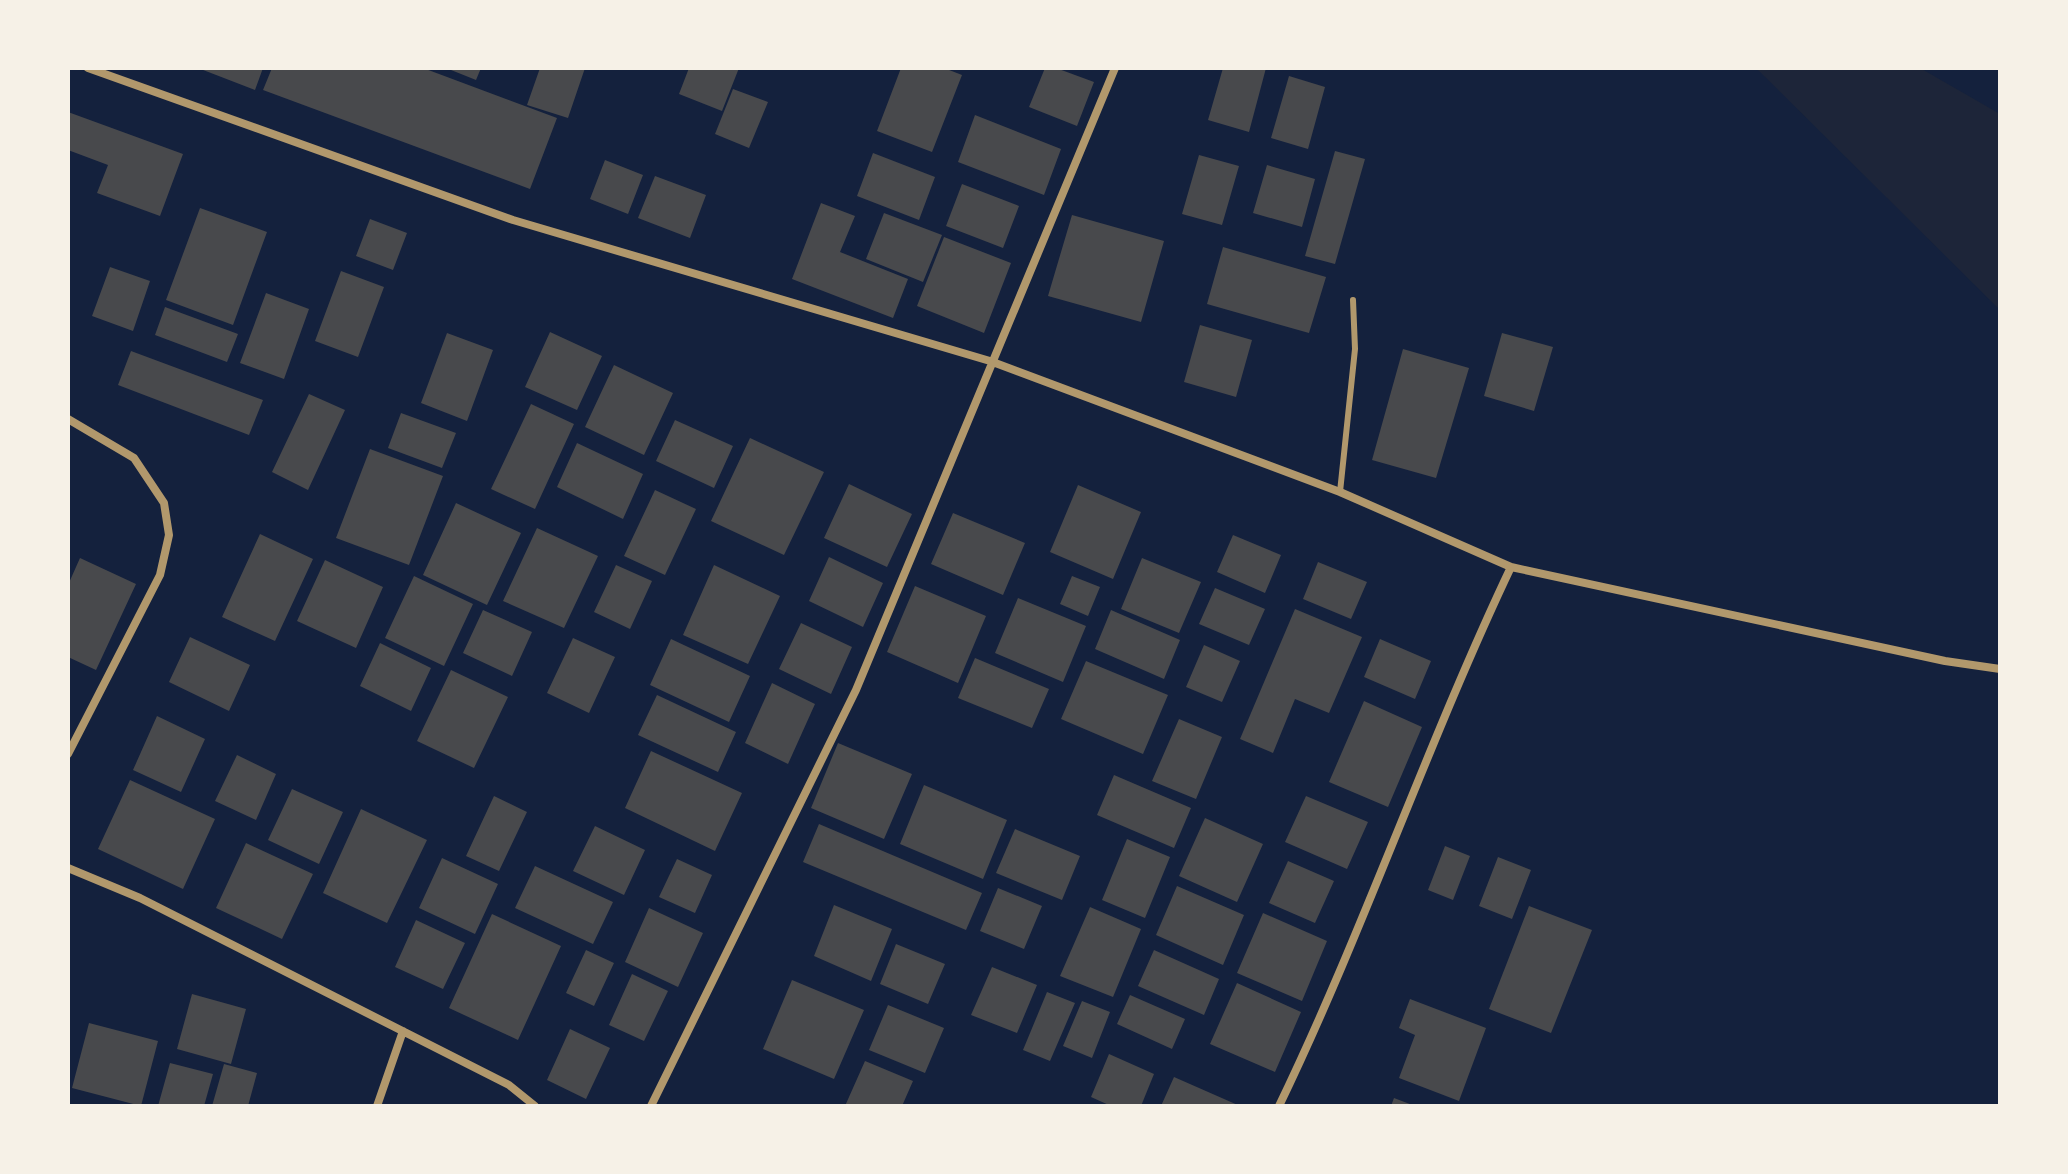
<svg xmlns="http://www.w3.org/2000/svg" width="2068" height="1174" font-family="'Roboto Serif',serif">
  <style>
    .green { fill: #1d2539 }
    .building { fill: #48494c }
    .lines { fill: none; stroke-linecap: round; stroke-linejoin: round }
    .service { stroke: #b1986c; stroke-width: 6 }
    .minor { stroke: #b1986c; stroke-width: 8 }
  </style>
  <rect width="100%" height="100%" fill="#14213d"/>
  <!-- green -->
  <path class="green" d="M1756,68H1920L2000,114V310Z"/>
  <!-- building -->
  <path class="building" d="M198,68H263L255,90Z
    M272,68H423L557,118L530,189L263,90Z
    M446,68H481L476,80Z
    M540,68H585L568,118L527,105Z
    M689,68H739L722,111L679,94Z
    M901,68H944L962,75L932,152L877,131Z
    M1045,68H1056L1094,82L1077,126L1029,107Z
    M1223,68H1266L1249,132L1208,120Z
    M1289,76L1325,87L1308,149L1271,138Z
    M733,89L768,102L749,148L715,134Z
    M68,112L183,154L160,216L97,193L108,165L68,150Z
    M975,115L1061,149L1044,195L958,162Z
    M1335,151L1365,159L1335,264L1305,256Z
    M873,153L935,177L919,220L857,196Z
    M1199,155L1239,166L1222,225L1182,214Z
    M605,160L643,175L628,214L590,199Z
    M1267,165L1315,179L1302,227L1253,213Z
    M655,176L706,195L690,238L638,218Z
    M962,184L1019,206L1003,248L946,226Z
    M821,203L855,216L840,252L908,279L893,318L792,279Z
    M200,208L267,232L233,325L166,300Z
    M884,213L942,235L923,282L866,259Z
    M1072,215L1164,241L1141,322L1048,296Z
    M370,219L407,233L393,270L356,256Z
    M944,237L1011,263L984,333L917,306Z
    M1223,247L1326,277L1309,333L1207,304Z
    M110,267L150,281L133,331L92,316Z
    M341,271L384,287L358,357L315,341Z
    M266,293L309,309L284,379L240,363Z
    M165,307L238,334L227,362L155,335Z
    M1200,325L1252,340L1236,397L1184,382Z
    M550,332L602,356L577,410L525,387Z
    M447,333L493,350L467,421L421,403Z
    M1502,333L1553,347L1534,411L1484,396Z
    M1403,349L1469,368L1436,478L1372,460Z
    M131,351L263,400L249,435L118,385Z
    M614,365L673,393L644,455L585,427Z
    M309,394L345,410L308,490L272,472Z
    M531,404L574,424L535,509L491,489Z
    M401,413L456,433L442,468L388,448Z
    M675,420L733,446L714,488L656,461Z
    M750,438L824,472L784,555L711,521Z
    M577,443L643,474L623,519L557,487Z
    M370,449L443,476L409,565L336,538Z
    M849,484L912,514L887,567L824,538Z
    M1078,485L1141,512L1113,579L1050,552Z
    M655,490L696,509L665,575L624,556Z
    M456,503L521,533L487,605L423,575Z
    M953,513L1025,543L1003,595L931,564Z
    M537,528L598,556L564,628L503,601Z
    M260,534L313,559L275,641L222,617Z
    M1233,535L1281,555L1265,593L1217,572Z
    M829,557L883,583L863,627L809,601Z
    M80,558L136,584L96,670L68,657V585Z
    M1142,558L1201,582L1179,633L1121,609Z
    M325,560L383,587L356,648L297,621Z
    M1318,562L1367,582L1351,619L1303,599Z
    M616,565L652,581L630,629L594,612Z
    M714,565L780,596L748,664L683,635Z
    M414,576L473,604L444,666L385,638Z
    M1072,576L1100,587L1088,616L1060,604Z
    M915,586L986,616L958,683L887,652Z
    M1215,588L1265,609L1249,645L1199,624Z
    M1018,598L1086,626L1063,682L995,653Z
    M1295,609L1362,637L1329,713L1295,699L1273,753L1240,739Z
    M483,610L532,632L512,676L463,653Z
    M1111,610L1180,640L1164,679L1095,649Z
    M801,623L852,647L831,694L779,669Z
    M190,637L250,665L229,711L169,682Z
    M573,638L615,657L589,713L547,693Z
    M671,639L750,676L729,722L650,685Z
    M1380,639L1431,661L1415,699L1364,677Z
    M380,643L431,668L411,711L360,686Z
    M1204,645L1240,661L1222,702L1186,687Z
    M975,658L1049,689L1032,728L958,698Z
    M1086,661L1168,695L1143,754L1061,719Z
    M451,670L508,697L474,768L417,741Z
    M772,683L815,704L788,764L745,743Z
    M657,695L736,732L718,772L638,735Z
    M1364,701L1422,727L1388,807L1329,782Z
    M157,716L205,739L181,792L133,770Z
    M1179,719L1222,737L1196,799L1152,781Z
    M838,743L912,774L884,839L811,808Z
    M651,751L742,793L715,851L625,808Z
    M237,755L276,774L256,820L215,801Z
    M1114,775L1191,808L1174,848L1097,815Z
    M130,780L215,819L183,889L98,849Z
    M924,785L1007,820L983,879L900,844Z
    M292,789L343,812L319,864L268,840Z
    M494,796L527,812L499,871L466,856Z
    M1306,796L1368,822L1347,869L1285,842Z
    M361,809L427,840L387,923L323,893Z
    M1205,818L1263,844L1237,902L1179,876Z
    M819,824L982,893L966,930L803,862Z
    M595,826L645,850L624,895L573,871Z
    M1015,829L1080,856L1062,900L996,873Z
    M1127,839L1170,857L1145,918L1102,900Z
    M246,843L313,874L282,939L216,908Z
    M1445,846L1470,856L1453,900L1428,890Z
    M1498,857L1531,870L1512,919L1479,906Z
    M442,858L498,884L475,934L419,908Z
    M677,859L712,875L695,913L659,897Z
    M1288,861L1334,881L1315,923L1269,903Z
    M535,866L613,902L593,944L515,908Z
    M1177,886L1244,915L1223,965L1156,935Z
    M998,888L1042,906L1024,949L980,931Z
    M834,905L892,929L871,981L814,956Z
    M1529,906L1592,930L1551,1033L1489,1009Z
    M1090,907L1141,929L1113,997L1060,976Z
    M649,908L703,933L678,987L625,962Z
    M1263,913L1327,941L1302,1001L1237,973Z
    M492,914L561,946L518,1040L449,1008Z
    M416,920L465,943L443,989L395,967Z
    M896,944L945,964L928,1004L880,984Z
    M586,950L614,963L594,1006L566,993Z
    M1154,950L1219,979L1204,1015L1138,986Z
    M992,967L1037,985L1017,1033L971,1015Z
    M632,974L668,991L644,1041L609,1025Z
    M792,980L864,1010L834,1079L763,1049Z
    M1237,983L1301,1012L1275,1072L1210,1044Z
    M1047,992L1075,1003L1050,1061L1023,1050Z
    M192,994L246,1009L231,1064L177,1049Z
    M1130,995L1185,1019L1172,1049L1117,1024Z
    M1410,999L1486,1028L1459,1101L1399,1078L1415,1035L1399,1028Z
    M1082,1001L1110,1012L1092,1058L1063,1046Z
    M888,1005L944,1028L925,1073L869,1050Z
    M89,1023L158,1041L141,1106L72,1088Z
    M570,1029L610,1048L586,1099L547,1080Z
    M1109,1054L1154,1074L1141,1106H1111L1091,1097Z
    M865,1061L913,1081L902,1106H845Z
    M170,1063L213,1074L204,1106H158Z
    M224,1064L257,1073L248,1106H212Z
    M1174,1077L1240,1106H1161Z
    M1394,1098L1415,1106H1391Z"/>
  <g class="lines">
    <!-- service -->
    <path class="service" d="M1340,492L1355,349L1353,300"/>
    <!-- minor -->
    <path class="minor" d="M88,68L513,220L990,361L1340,492L1511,567L1945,661L2000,669
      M68,419L134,458L164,503L169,535L160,575L68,754
      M68,868L140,898L509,1085L535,1106
      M377,1106L403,1031
      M651,1106L856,690L1115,68
      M1279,1106C1364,930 1427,744 1511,567"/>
  </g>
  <!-- border -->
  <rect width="2068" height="1174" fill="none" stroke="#f6f1e7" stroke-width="140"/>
</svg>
